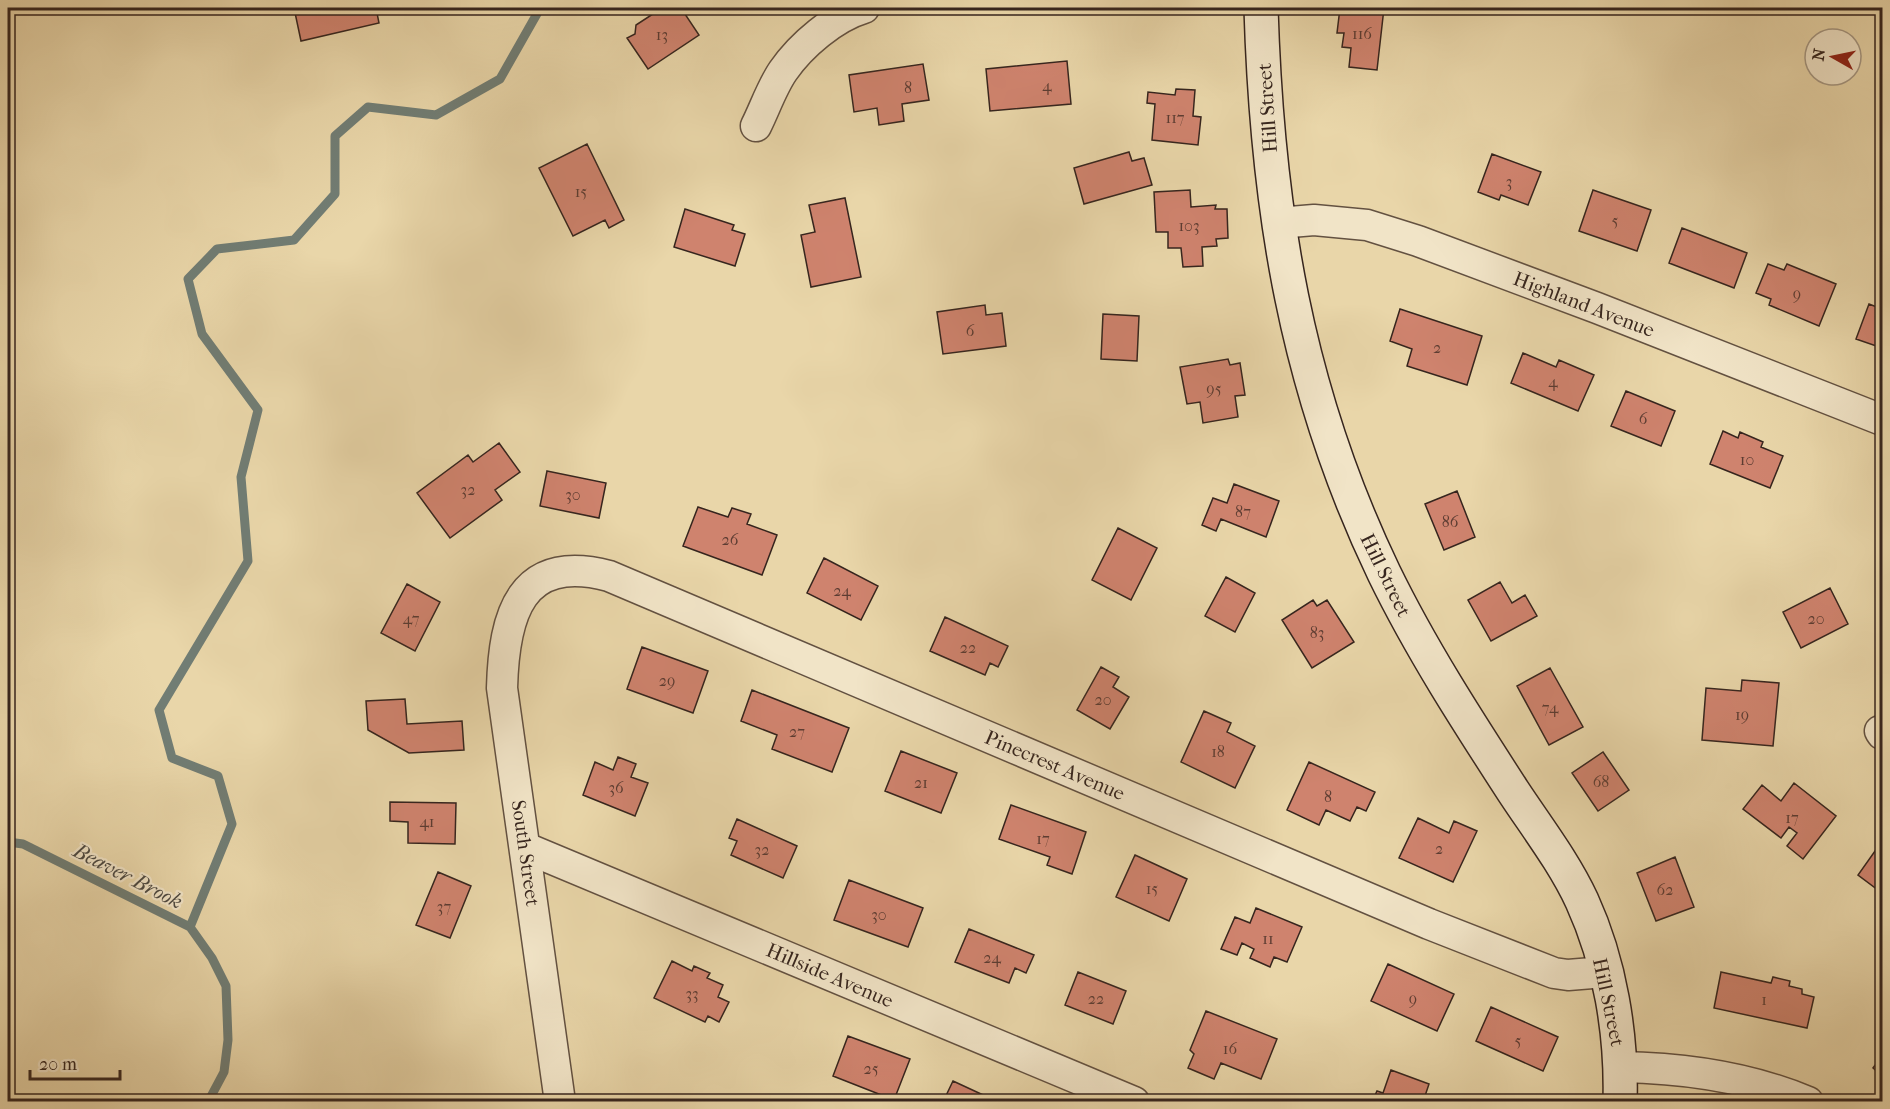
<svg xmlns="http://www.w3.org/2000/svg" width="1890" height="1109" font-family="'IM FELL French Canon',serif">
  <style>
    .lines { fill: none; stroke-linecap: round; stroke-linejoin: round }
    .stream { stroke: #717d74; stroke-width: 9 }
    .building { fill: #cf836e; stroke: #36251e; stroke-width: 1.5 }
    .minor-casing { stroke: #635141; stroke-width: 33 }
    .secondary-casing { stroke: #36251e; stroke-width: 36 }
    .minor { stroke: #f1e4c7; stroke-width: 30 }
    .secondary { stroke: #f1e4c7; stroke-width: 33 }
    .labels { text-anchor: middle; stroke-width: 4.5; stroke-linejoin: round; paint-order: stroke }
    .number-label { font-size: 16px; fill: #5c3c32 }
    .street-label { font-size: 20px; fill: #36251e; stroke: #f1e4c7 }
    .water-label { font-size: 21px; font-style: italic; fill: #4e4a42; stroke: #f1e4c7 }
  </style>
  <rect width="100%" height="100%" fill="#e9d6a9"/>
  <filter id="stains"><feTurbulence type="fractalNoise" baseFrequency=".00333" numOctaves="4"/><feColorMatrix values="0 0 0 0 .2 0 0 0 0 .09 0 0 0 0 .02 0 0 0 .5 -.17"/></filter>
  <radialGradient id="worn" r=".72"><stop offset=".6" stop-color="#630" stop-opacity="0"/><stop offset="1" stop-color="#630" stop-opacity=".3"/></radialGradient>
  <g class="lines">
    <!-- stream -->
    <path class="stream" d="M8,842L23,844L190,927L212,958L226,986L228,1040L224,1072L208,1102
      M190,927L232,824L218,776L172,758L159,710L248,561L241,477L258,410L202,334L188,279L217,249L294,240L335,194V136L368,107L436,115L500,79L538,12L543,8"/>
  </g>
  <!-- building -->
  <path class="building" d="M294,8H376L379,23L301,41Z
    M662,8H681L699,35L648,69L627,38L635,34L636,25Z
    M1340,8H1384L1377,70L1349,67L1351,48L1342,47L1344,33H1337Z
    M1067,61L1071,104L990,111L986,69Z
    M923,64L929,100L902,104L904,121L879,125L877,108L854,112L849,75Z
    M1176,89L1195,90L1193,116L1201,117L1198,145L1152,140L1155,104L1147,103L1148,92L1175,95Z
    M587,144L624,220L609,228L605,220L573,236L539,168Z
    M1129,152L1132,161L1144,158L1152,185L1084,204L1074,168Z
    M1492,154L1541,172L1528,205L1501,195L1499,200L1478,192Z
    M1190,190L1191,207L1216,205L1215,209H1227L1228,238L1216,239L1217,246L1202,247L1203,266L1183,267L1181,248H1168V232H1156L1154,192Z
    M1593,190L1651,210L1637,251L1579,231Z
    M845,198L861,277L811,287L801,235L815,232L809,205Z
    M685,209L734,225L732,230L745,234L735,266L674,247Z
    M1682,228L1747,253L1734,288L1669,263Z
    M1768,264L1784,270L1787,264L1836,284L1819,326L1769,305L1771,299L1756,293Z
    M1869,304L1882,309V348L1856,339Z
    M985,305L986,315L1002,313L1006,346L943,354L937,312Z
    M1400,309L1482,336L1467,385L1407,366L1412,349L1390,341Z
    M1103,314L1139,316L1137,361L1101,359Z
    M1523,353L1556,367L1559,360L1594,375L1578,411L1511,383Z
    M1228,359L1230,365L1240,363L1245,395L1235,396L1238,417L1203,423L1200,402L1187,404L1180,367Z
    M1626,391L1675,411L1661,446L1611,426Z
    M1723,431L1738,438L1740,432L1763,442L1761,447L1783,456L1770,488L1710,464Z
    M499,443L520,472L495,490L502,500L450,538L417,493L468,455L473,462Z
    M547,471L606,483L599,518L540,506Z
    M1234,484L1279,501L1266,537L1221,519L1216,531L1202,525L1213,498L1227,503Z
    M1457,491L1475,537L1444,550L1425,504Z
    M698,507L728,517L732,508L751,514L747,524L777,535L762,575L683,546Z
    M1118,528L1157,548L1131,600L1092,580Z
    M824,558L878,586L861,620L807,593Z
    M1226,577L1255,593L1235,632L1205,616Z
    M1500,582L1512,603L1525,595L1537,616L1491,641L1468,600Z
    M407,584L440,602L415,651L381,633Z
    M1830,588L1848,624L1801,648L1783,612Z
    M1313,600L1317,606L1327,600L1354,642L1312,668L1282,620Z
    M945,617L1008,646L998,667L990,663L985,675L930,651Z
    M642,647L708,671L693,713L627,689Z
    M1101,667L1119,677L1113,687L1129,697L1110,729L1077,710Z
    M1550,668L1583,727L1549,745L1517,686Z
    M1742,680L1779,683L1773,746L1702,740L1706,688L1741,691Z
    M752,690L849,728L832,772L772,749L777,735L741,721Z
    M405,699L407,724L462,721L464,750L409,753L368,730L366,701Z
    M1204,711L1231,723L1227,732L1255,746L1235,788L1181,762Z
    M901,751L957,773L941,813L885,791Z
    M1603,752L1629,790L1598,811L1572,773Z
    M618,757L636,764L631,777L648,783L635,816L583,795L595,762L613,770Z
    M1309,762L1375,792L1366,811L1357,807L1350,821L1326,810L1319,825L1287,810Z
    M1794,783L1836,816L1803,859L1787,846L1797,833L1789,827L1781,838L1743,809L1762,785L1781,801Z
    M390,802L456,803L455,844L408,843V822L390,821Z
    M1011,805L1086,832L1072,874L1047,865L1050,857L999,839Z
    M1418,818L1449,833L1454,821L1477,831L1453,882L1399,858Z
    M737,819L797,846L783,878L731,855L737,841L729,838Z
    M1880,844L1882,845V893L1858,875Z
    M1135,855L1187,879L1169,921L1116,897Z
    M1675,857L1694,907L1656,921L1637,873Z
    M438,872L471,886L450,938L416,925Z
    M849,880L923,908L908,947L834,920Z
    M1256,908L1302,927L1287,962L1274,957L1270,967L1250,958L1254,949L1242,943L1237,955L1221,949L1235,917L1250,923Z
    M969,929L1034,955L1026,973L1015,968L1009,983L955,962Z
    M672,961L692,971L694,966L710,973L707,978L723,985L718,997L729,1002L719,1022L708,1016L705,1022L654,998Z
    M1388,964L1454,994L1437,1031L1371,1001Z
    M1078,972L1126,991L1113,1024L1065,1005Z
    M1721,972L1771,983L1773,977L1790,981L1789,986L1802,989V994L1814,997L1807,1028L1714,1008Z
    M1491,1007L1558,1037L1543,1071L1476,1041Z
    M1206,1011L1277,1039L1261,1079L1221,1063L1214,1079L1188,1068L1194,1054L1190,1050Z
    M848,1036L910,1059L894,1100L833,1076Z
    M1882,1056V1076L1873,1068Z
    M1391,1070L1429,1084L1423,1102H1372L1377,1091L1383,1093Z
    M953,1081L994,1100L997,1096L1008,1102H943Z"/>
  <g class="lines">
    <!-- minor casing -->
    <g class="minor-casing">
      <path id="minor" d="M756,126C765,108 772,87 783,71C801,45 834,17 864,8
        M1278,223L1314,220L1367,225L1418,241L1597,308L1882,420
        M1880,731L1882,734
        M526,848L1134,1102
        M1621,1067C1683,1068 1751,1078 1808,1102
        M560,1102L502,688C504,615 520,553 609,576L1429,924L1554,973L1568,975L1605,972"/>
    </g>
    <!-- secondary casing -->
    <g class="secondary-casing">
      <path id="secondary" d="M1261,8C1267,209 1296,390 1384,573C1421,649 1467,720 1513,791C1536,826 1564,862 1582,901C1610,962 1622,1034 1620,1102"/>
    </g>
    <!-- minor -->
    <use href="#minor" class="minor"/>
    <!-- secondary -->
    <use href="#secondary" class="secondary"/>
  </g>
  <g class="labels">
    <!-- number labels -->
    <g class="number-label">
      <text x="1362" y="39">116</text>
      <text x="662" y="40">13</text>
      <text x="1047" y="91">4</text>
      <text x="908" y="93">8</text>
      <text x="1175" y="123">117</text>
      <text x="1509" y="187">3</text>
      <text x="581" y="197">15</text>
      <text x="1615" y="226">5</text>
      <text x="1189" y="231">103</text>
      <text x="1797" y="299">9</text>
      <text x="970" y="336">6</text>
      <text x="1437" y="353">2</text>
      <text x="1553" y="387">4</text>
      <text x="1214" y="394">95</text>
      <text x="1643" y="424">6</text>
      <text x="1747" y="465">10</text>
      <text x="468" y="495">32</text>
      <text x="573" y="500">30</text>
      <text x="1243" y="517">87</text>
      <text x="1450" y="527">86</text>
      <text x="730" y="545">26</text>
      <text x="842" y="596">24</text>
      <text x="411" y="624">47</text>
      <text x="1816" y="624">20</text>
      <text x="1317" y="638">83</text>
      <text x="968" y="653">22</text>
      <text x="667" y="686">29</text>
      <text x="1103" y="705">20</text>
      <text x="1550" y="713">74</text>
      <text x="1742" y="720">19</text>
      <text x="797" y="737">27</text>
      <text x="1218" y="757">18</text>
      <text x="1601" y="787">68</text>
      <text x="921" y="788">21</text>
      <text x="616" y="793">36</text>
      <text x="1328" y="802">8</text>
      <text x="1792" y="823">17</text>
      <text x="427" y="827">41</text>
      <text x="1043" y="844">17</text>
      <text x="1439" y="854">2</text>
      <text x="762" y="855">32</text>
      <text x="1152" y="894">15</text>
      <text x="1665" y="895">62</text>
      <text x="444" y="912">37</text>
      <text x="879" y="920">30</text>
      <text x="1268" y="944">11</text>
      <text x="992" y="963">24</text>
      <text x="692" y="999">33</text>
      <text x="1096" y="1004">22</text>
      <text x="1413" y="1004">9</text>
      <text x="1764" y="1005">1</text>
      <text x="1518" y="1046">5</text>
      <text x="1230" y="1054">16</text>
      <text x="871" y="1074">25</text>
    </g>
    <!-- street labels -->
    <g class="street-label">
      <text transform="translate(1267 108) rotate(-94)" y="7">Hill Street</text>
      <text transform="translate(1584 304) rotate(21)" y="7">Highland Avenue</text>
      <text transform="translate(1386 575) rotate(64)" y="7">Hill Street</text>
      <text transform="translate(1055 765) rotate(23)" y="7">Pinecrest Avenue</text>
      <text transform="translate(526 853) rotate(82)" y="7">South Street</text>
      <text transform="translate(830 975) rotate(23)" y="7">Hillside Avenue</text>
      <text transform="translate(1609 1002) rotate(78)" y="7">Hill Street</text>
    </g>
    <!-- water labels -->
    <g class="water-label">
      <text transform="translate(128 876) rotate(27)" y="7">Beaver Brook</text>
    </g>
  </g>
  <!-- margin -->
  <rect width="1890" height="1109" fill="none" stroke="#e9d6a9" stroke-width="30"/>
  <rect x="9" y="9" width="1872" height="1091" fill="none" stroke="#36251e" stroke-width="3"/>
  <rect x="15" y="15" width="1860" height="1079" fill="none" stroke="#36251e" stroke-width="1.5"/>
  <!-- north arrow -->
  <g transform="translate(1833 57) rotate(279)"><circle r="28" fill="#f1e4c7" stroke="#a69883" stroke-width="1.5"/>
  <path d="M0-4.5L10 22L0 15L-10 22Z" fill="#8f2418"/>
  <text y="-9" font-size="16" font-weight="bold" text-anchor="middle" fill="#36251e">N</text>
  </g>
  <!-- scale -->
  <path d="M30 1070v9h90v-9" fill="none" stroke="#36251e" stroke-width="3"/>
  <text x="39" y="1070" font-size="18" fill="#36251e" stroke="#f1e4c7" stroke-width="4.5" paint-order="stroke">20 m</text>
  <rect width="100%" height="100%" filter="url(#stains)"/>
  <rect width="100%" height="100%" fill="url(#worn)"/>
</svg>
